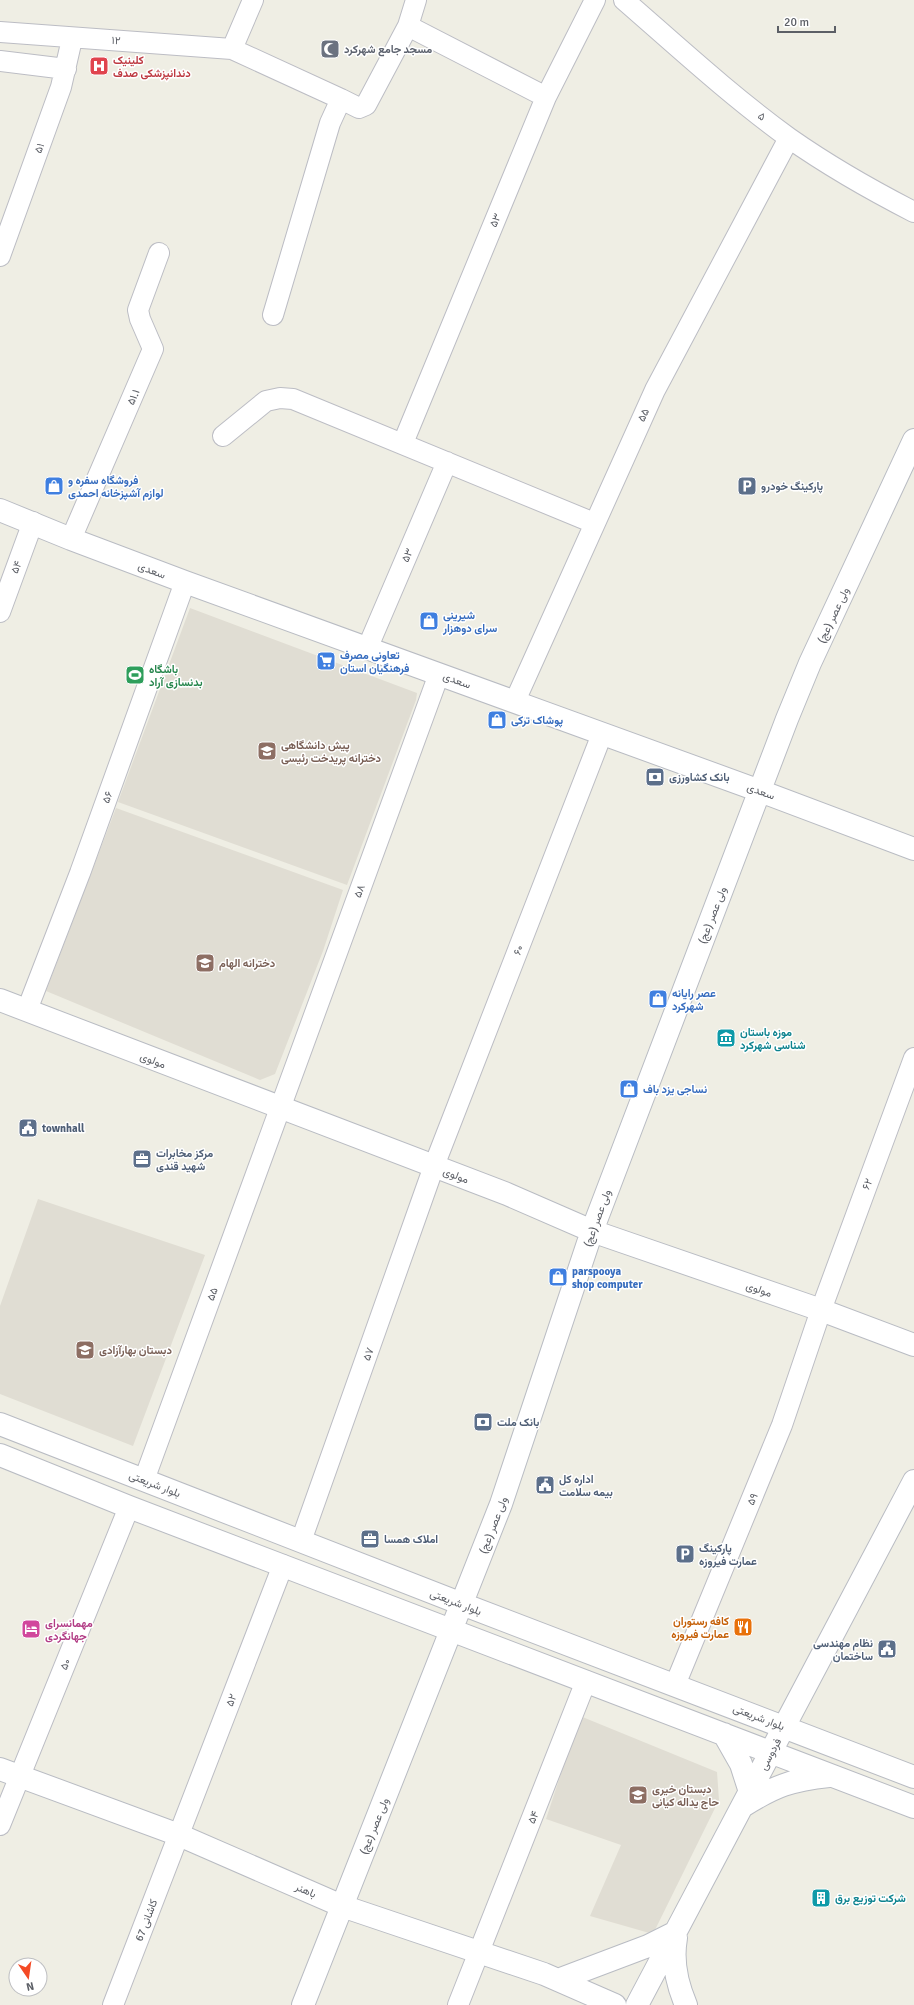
<svg xmlns="http://www.w3.org/2000/svg" width="914" height="2005" font-family="Signika,Vazirmatn,sans-serif">
  <style>
    .education { fill: #e0ddd3 }
    .lines { fill: none; stroke-linecap: round; stroke-linejoin: round }
    .minor-casing { stroke: #bcbdc4; stroke-width: 22 }
    .secondary-casing { stroke: #b9bcc3; stroke-width: 24 }
    .minor { stroke: #fff; stroke-width: 20 }
    .secondary { stroke: #fff; stroke-width: 22 }
    .labels { text-anchor: middle; stroke-width: 3; stroke-linejoin: round; paint-order: stroke }
    .street-label { font-size: 11px; fill: #5c5f66; stroke: #fff }
    .worship-label { font-size: 11px; font-weight: bold; fill: #5b616d; stroke: #fff; text-anchor: start }
    .health-label { font-size: 11px; font-weight: bold; fill: #be3a42; stroke: #fff; text-anchor: start }
    .shop-label { font-size: 11px; font-weight: bold; fill: #366cbe; stroke: #fff; text-anchor: start }
    .service-label { font-size: 11px; font-weight: bold; fill: #4e5e75; stroke: #fff; text-anchor: start }
    .leisure-label { font-size: 11px; font-weight: bold; fill: #27864d; stroke: #fff; text-anchor: start }
    .education-label { font-size: 11px; font-weight: bold; fill: #785e54; stroke: #fff; text-anchor: start }
    .culture-label { font-size: 11px; font-weight: bold; fill: #0d838f; stroke: #fff; text-anchor: start }
    .food-label { font-size: 11px; font-weight: bold; fill: #c56008; stroke: #fff; text-anchor: end }
    .hotel-label { font-size: 11px; font-weight: bold; fill: #b23c85; stroke: #fff; text-anchor: start }
  </style>
  <rect width="100%" height="100%" fill="#efeee4"/>
  <!-- education -->
  <path class="education" d="M190,608L417,693L416,700L347,885L118,802Z
    M116,808L343,890L323,951L275,1074L260,1080L46,991Z
    M38,1199L205,1255L133,1446L0,1394V1306Z
    M580,1716L717,1772L719,1800L653,1934L590,1916L621,1845L546,1819Z"/>
  <g class="lines">
    <!-- minor casing -->
    <g class="minor-casing">
      <path id="minor" d="M416,0L408,26L546,97
        M624,0C678,47 731,96 789,138C829,166 871,190 914,212
        M0,32L232,49L341,99
        M232,49L253,0
        M0,61L66,69
        M0,256L61,87L72,39
        M273,315L330,123L341,99L359,108L366,105L408,26
        M223,436L266,401L280,398L293,399L594,523
        M403,443L546,97L595,0
        M71,539L153,349L140,319L138,310L159,253
        M0,612L33,522
        M367,649L447,462
        M515,701L655,390L789,138
        M27,1010L80,873L185,582
        M144,1480L439,674
        M301,1541L434,1166L602,734
        M675,1685L782,1425L821,1310L914,1058
        M0,1825L129,1507
        M113,2005L283,1565
        M458,2005L586,1681"/>
    </g>
    <!-- secondary casing -->
    <g class="secondary-casing">
      <path id="secondary" d="M0,510L71,539L185,582L760,791L914,849
        M0,1000L507,1194L592,1231L821,1310L914,1345
        M0,1424L462,1604L914,1777
        M0,1455L129,1507L914,1807
        M724,1734L741,1764L750,1792
        M0,1769L179,1835L342,1906L544,1974L615,2005
        M743,1806C775,1786 791,1780 829,1776
        M676,1938C672,1960 677,1984 686,2005
        M558,1980L648,1946L676,1932
        M303,2005L501,1504L592,1231L787,719L810,663L914,440
        M637,2005L914,1481"/>
    </g>
    <!-- minor -->
    <use href="#minor" class="minor"/>
    <!-- secondary -->
    <use href="#secondary" class="secondary"/>
  </g>
  <!-- icons -->
  <defs>
    <g id="mosque-square" transform="scale(1)"><rect x="-9" y="-9" width="18" height="18" rx="4" fill="#6b7280" stroke="#fff"/><path d="M3.5-4.9A6 6 0 1 0 3.5 4.9A5 5 0 1 1 3.5-4.9Z" fill="#fff"/></g>
    <g id="hospital-square" transform="scale(1)"><rect x="-9" y="-9" width="18" height="18" rx="4" fill="#e0444e" stroke="#fff"/><path d="M-5-5h3v3.5h4V-5h3V5h-3V1.5h-4V5h-3Z" fill="#fff"/></g>
    <g id="shop-square" transform="scale(1)"><rect x="-9" y="-9" width="18" height="18" rx="4" fill="#3f7fe0" stroke="#fff"/><path d="M-5-2.5h2.3a2.7 3.5 0 0 1 5.4 0H5L5.5 6h-11ZM-1.5-2.5h3a1.5 2.3 0 0 0-3 0Z" fill="#fff"/></g>
    <g id="parking-square" transform="scale(1)"><rect x="-9" y="-9" width="18" height="18" rx="4" fill="#5c6f8a" stroke="#fff"/><path d="M-3.5-5.5H1a3.5 3.5 0 0 1 0 7H-1V5.5H-3.5ZM-1-3.4V-.6H.8a1.4 1.4 0 0 0 0-2.8Z" fill="#fff"/></g>
    <g id="supermarket-square" transform="scale(1)"><rect x="-9" y="-9" width="18" height="18" rx="4" fill="#3f7fe0" stroke="#fff"/><path d="M-6-5.5h2.5l.6 2H6L4.5 2H-2.5L-4.4-4H-6ZM-1.5 3.2a1.3 1.3 0 1 0 .1 0ZM3 3.2a1.3 1.3 0 1 0 .1 0Z" fill="#fff"/></g>
    <g id="stadium-square" transform="scale(1)"><rect x="-9" y="-9" width="18" height="18" rx="4" fill="#2e9e5b" stroke="#fff"/><path d="M0-5a6.5 5 0 1 0 0 10a6.5 5 0 1 0 0-10ZM-3.5-1.8h7v3.6h-7Z" fill="#fff"/></g>
    <g id="school-square" transform="scale(1)"><rect x="-9" y="-9" width="18" height="18" rx="4" fill="#8d6e63" stroke="#fff"/><path d="M0-5L7-2L0 1L-7-2ZM-4 1L0 2.5L4 1V4Q0 6-4 4Z" fill="#fff"/></g>
    <g id="bank-square" transform="scale(1)"><rect x="-9" y="-9" width="18" height="18" rx="4" fill="#5c6f8a" stroke="#fff"/><path d="M-6-4H6V4H-6ZM0-2.3a2.3 2.3 0 1 0 0 4.6a2.3 2.3 0 1 0 0-4.6Z" fill="#fff"/></g>
    <g id="museum-square" transform="scale(1)"><rect x="-9" y="-9" width="18" height="18" rx="4" fill="#0f9aa8" stroke="#fff"/><path d="M0-6L6-3V-2H-6V-3ZM-5-1h2V3h-2ZM-1-1h2V3h-2ZM3-1h2V3H3ZM-6 4H6V6H-6Z" fill="#fff"/></g>
    <g id="civic-square" transform="scale(1)"><rect x="-9" y="-9" width="18" height="18" rx="4" fill="#5c6f8a" stroke="#fff"/><path d="M-.6-6.5H3V-4.5H.6V-3L4-1V1h2V6H-6V1h2V-1L-.6-3ZM-1.2 2.5V6h2.4V2.5Z" fill="#fff"/></g>
    <g id="office-square" transform="scale(1)"><rect x="-9" y="-9" width="18" height="18" rx="4" fill="#5c6f8a" stroke="#fff"/><path d="M-6-3h4V-5.5h4V-3h4V5H-6ZM-1-4.5V-3h2v-1.5ZM-6 0V1H6V0Z" fill="#fff"/></g>
    <g id="restaurant-square" transform="scale(1)"><rect x="-9" y="-9" width="18" height="18" rx="4" fill="#e8710a" stroke="#fff"/><path d="M-5-6h1v4h1v-4h1v4h1v-4h1v5L-1.5 .5V6h-2V.5L-5-1ZM5-6V6H3V1.5H1.5Q1.5-4 5-6Z" fill="#fff"/></g>
    <g id="hotel-square" transform="scale(1)"><rect x="-9" y="-9" width="18" height="18" rx="4" fill="#d1479c" stroke="#fff"/><path d="M-6-4.5h1.5V1H6V5H4.5V3h-9V5H-6ZM-4 0a1.8 1.8 0 1 1 3.6 0ZM.5 0V-2.5h3Q6-2.5 6 0Z" fill="#fff"/></g>
    <g id="building-square" transform="scale(1)"><rect x="-9" y="-9" width="18" height="18" rx="4" fill="#0f9aa8" stroke="#fff"/><path d="M-4-6H4V6H1V3H-1V6H-4ZM-2.5-4.3h1.7v1.8h-1.7ZM.8-4.3h1.7v1.8H.8ZM-2.5-1h1.7V.8h-1.7ZM.8-1h1.7V.8H.8Z" fill="#fff"/></g>
  </defs>
  <g fill-rule="evenodd">
    <use href="#mosque-square" x="330" y="49"/>
    <use href="#hospital-square" x="99" y="66"/>
    <use href="#shop-square" x="54" y="486"/>
    <use href="#parking-square" x="747" y="486"/>
    <use href="#shop-square" x="429" y="621"/>
    <use href="#supermarket-square" x="326" y="661"/>
    <use href="#stadium-square" x="135" y="675"/>
    <use href="#shop-square" x="497" y="720"/>
    <use href="#school-square" x="267" y="751"/>
    <use href="#bank-square" x="655" y="777"/>
    <use href="#school-square" x="205" y="963"/>
    <use href="#shop-square" x="658" y="999"/>
    <use href="#museum-square" x="726" y="1038"/>
    <use href="#shop-square" x="629" y="1089"/>
    <use href="#civic-square" x="28" y="1128"/>
    <use href="#office-square" x="142" y="1159"/>
    <use href="#shop-square" x="558" y="1277"/>
    <use href="#school-square" x="85" y="1350"/>
    <use href="#bank-square" x="483" y="1422"/>
    <use href="#civic-square" x="545" y="1485"/>
    <use href="#office-square" x="370" y="1539"/>
    <use href="#parking-square" x="685" y="1554"/>
    <use href="#restaurant-square" x="743" y="1627"/>
    <use href="#hotel-square" x="31" y="1629"/>
    <use href="#civic-square" x="887" y="1649"/>
    <use href="#school-square" x="638" y="1795"/>
    <use href="#building-square" x="821" y="1898"/>
  </g>
  <g class="labels">
    <!-- street labels -->
    <g class="street-label">
      <text transform="translate(116 40) rotate(4)" y="4">۱۲</text>
      <text transform="translate(762 116) rotate(38)" y="4">۵</text>
      <text transform="translate(39 148) rotate(-70)" y="4">۵۱</text>
      <text transform="translate(495 220) rotate(-67)" y="4">۵۳</text>
      <text transform="translate(133 397) rotate(-66)" y="4">۵۱.۱</text>
      <text transform="translate(643 415) rotate(-66)" y="4">۵۵</text>
      <text transform="translate(407 555) rotate(-67)" y="4">۵۳</text>
      <text transform="translate(16 567) rotate(-70)" y="4">۵۴</text>
      <text transform="translate(152 570) rotate(21)" y="4">سعدی</text>
      <text transform="translate(833 615) rotate(-65)" y="4">ولی عصر (عج)</text>
      <text transform="translate(457 680) rotate(20)" y="4">سعدی</text>
      <text transform="translate(761 791) rotate(20)" y="4">سعدی</text>
      <text transform="translate(107 797) rotate(-70)" y="4">۵۶</text>
      <text transform="translate(359 891) rotate(-70)" y="4">۵۸</text>
      <text transform="translate(712 915) rotate(-69)" y="4">ولی عصر (عج)</text>
      <text transform="translate(518 950) rotate(-69)" y="4">۶۰</text>
      <text transform="translate(153 1060) rotate(21)" y="4">مولوی</text>
      <text transform="translate(456 1175) rotate(21)" y="4">مولوی</text>
      <text transform="translate(867 1184) rotate(-70)" y="4">۶۲</text>
      <text transform="translate(597 1218) rotate(-70)" y="4">ولی عصر (عج)</text>
      <text transform="translate(759 1289) rotate(19)" y="4">مولوی</text>
      <text transform="translate(212 1294) rotate(-70)" y="4">۵۵</text>
      <text transform="translate(368 1354) rotate(-70)" y="4">۵۷</text>
      <text transform="translate(155 1484) rotate(21)" y="4">بلوار شریعتی</text>
      <text transform="translate(752 1499) rotate(-68)" y="4">۵۹</text>
      <text transform="translate(493 1525) rotate(-69)" y="4">ولی عصر (عج)</text>
      <text transform="translate(456 1602) rotate(21)" y="4">بلوار شریعتی</text>
      <text transform="translate(65 1664) rotate(-68)" y="4">۵۰</text>
      <text transform="translate(231 1700) rotate(-69)" y="4">۵۲</text>
      <text transform="translate(759 1717) rotate(21)" y="4">بلوار شریعتی</text>
      <text transform="translate(770 1754) rotate(-62)" y="4">فردوسی</text>
      <text transform="translate(533 1817) rotate(-68)" y="4">۵۴</text>
      <text transform="translate(374 1826) rotate(-68)" y="4">ولی عصر (عج)</text>
      <text transform="translate(306 1890) rotate(24)" y="4">باهنر</text>
      <text transform="translate(146 1920) rotate(-69)" y="4">کاشانی 67</text>
    </g>
    <!-- worship labels -->
    <g class="worship-label">
      <text x="344" y="53">مسجد جامع شهرکرد</text>
    </g>
    <!-- health labels -->
    <g class="health-label">
      <text x="113" y="64">کلینیک<tspan x="113" dy="13">دندانپزشکی صدف</tspan></text>
    </g>
    <!-- shop labels -->
    <g class="shop-label">
      <text x="68" y="484">فروشگاه سفره و<tspan x="68" dy="13">لوازم آشپزخانه احمدی</tspan></text>
      <text x="443" y="619">شیرینی<tspan x="443" dy="13">سرای دوهزار</tspan></text>
      <text x="340" y="659">تعاونی مصرف<tspan x="340" dy="13">فرهنگیان استان</tspan></text>
      <text x="511" y="724">پوشاک ترکی</text>
      <text x="672" y="997">عصر رایانه<tspan x="672" dy="13">شهرکرد</tspan></text>
      <text x="643" y="1093">نساجی یزد باف</text>
      <text x="572" y="1275">parspooya<tspan x="572" dy="13">shop computer</tspan></text>
    </g>
    <!-- service labels -->
    <g class="service-label">
      <text x="761" y="490">پارکینگ خودرو</text>
      <text x="669" y="781">بانک کشاورزی</text>
      <text x="42" y="1132">townhall</text>
      <text x="156" y="1157">مرکز مخابرات<tspan x="156" dy="13">شهید قندی</tspan></text>
      <text x="497" y="1426">بانک ملت</text>
      <text x="559" y="1483">اداره کل<tspan x="559" dy="13">بیمه سلامت</tspan></text>
      <text x="384" y="1543">املاک همسا</text>
      <text x="699" y="1552">پارکینگ<tspan x="699" dy="13">عمارت فیروزه</tspan></text>
      <text x="873" y="1647" text-anchor="end">نظام مهندسی<tspan x="873" dy="13">ساختمان</tspan></text>
    </g>
    <!-- leisure labels -->
    <g class="leisure-label">
      <text x="149" y="673">باشگاه<tspan x="149" dy="13">بدنسازى آراد</tspan></text>
    </g>
    <!-- education labels -->
    <g class="education-label">
      <text x="281" y="749">پیش دانشگاهی<tspan x="281" dy="13">دخترانه پریدخت رئیسی</tspan></text>
      <text x="219" y="967">دخترانه الهام</text>
      <text x="99" y="1354">دبستان بهارآزادی</text>
      <text x="652" y="1793">دبستان خیری<tspan x="652" dy="13">حاج یداله کیانی</tspan></text>
    </g>
    <!-- culture labels -->
    <g class="culture-label">
      <text x="740" y="1036">موزه باستان<tspan x="740" dy="13">شناسی شهرکرد</tspan></text>
      <text x="835" y="1902">شرکت توزیع برق</text>
    </g>
    <!-- food labels -->
    <g class="food-label">
      <text x="729" y="1625">کافه رستوران<tspan x="729" dy="13">عمارت فیروزه</tspan></text>
    </g>
    <!-- hotel labels -->
    <g class="hotel-label">
      <text x="45" y="1627">مهمانسرای<tspan x="45" dy="13">جهانگردی</tspan></text>
    </g>
  </g>
  <!-- north arrow -->
  <g transform="translate(28 1977) rotate(167)"><circle r="19" fill="#ffffff" stroke="#bebfc2"/>
  <path d="M0-3L7 15L0 10L-7 15Z" fill="#f44a25"/>
  <text y="-6" font-size="11" font-weight="bold" text-anchor="middle" fill="#5c5f66">N</text>
  </g>
  <!-- scale -->
  <path d="M778 26v6h57v-6" fill="none" stroke="#5c5f66" stroke-width="2"/>
  <text x="784" y="26" font-size="12" fill="#5c5f66" stroke="#ffffff" stroke-width="3" paint-order="stroke">20 m</text>
</svg>
